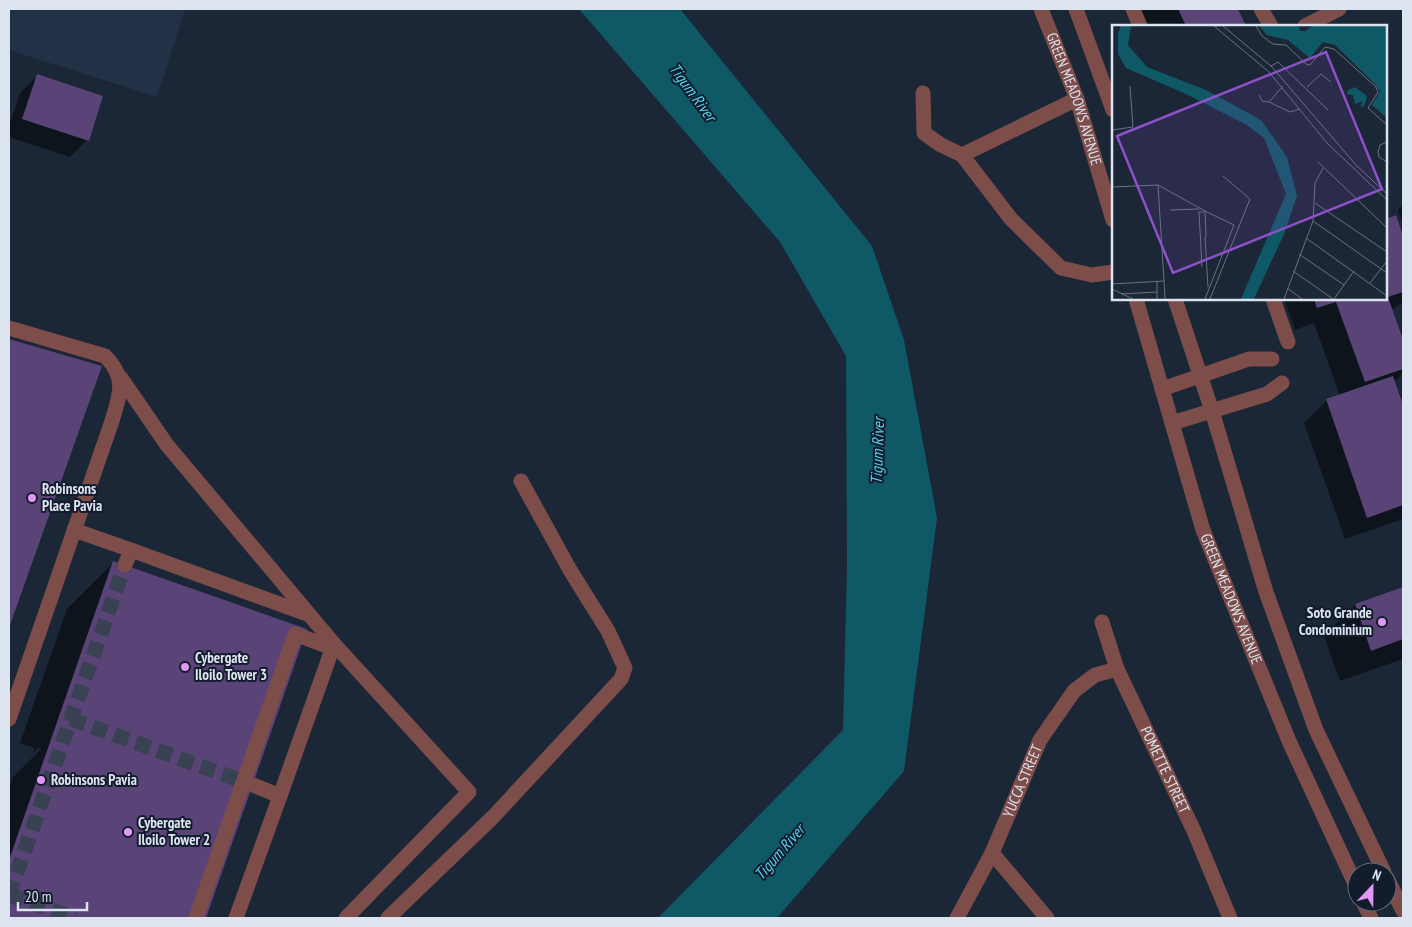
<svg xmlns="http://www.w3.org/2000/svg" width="1412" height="927" font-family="'PT Sans Narrow',sans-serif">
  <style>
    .built { fill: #223145 }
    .water { fill: #0f5966 }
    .shadow { fill: #0007 }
    .building { fill: #5a4377 }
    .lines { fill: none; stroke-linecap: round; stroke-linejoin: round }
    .minor-tunnel { stroke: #384252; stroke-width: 15; stroke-dasharray: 15 8; stroke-linecap: butt }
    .minor { stroke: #7d4d4a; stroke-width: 15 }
    .poi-dot { fill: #dd99f3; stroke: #121c2c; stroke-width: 2 }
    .labels { text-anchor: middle; stroke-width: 4; stroke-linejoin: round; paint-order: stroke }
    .street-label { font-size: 15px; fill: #dce4ef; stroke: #121c2c }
    .poi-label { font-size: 15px; font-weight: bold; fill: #dce4ef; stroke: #121c2c; text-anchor: start }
    .water-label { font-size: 16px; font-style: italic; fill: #51d3ed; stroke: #121c2c }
    .inset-road { fill: none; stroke: #687280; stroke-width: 1 }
    .view { fill: #8e51c9; fill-opacity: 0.15; stroke: #8e51c9; stroke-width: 2.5 }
    .inset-edge { fill: none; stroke: #dce4ef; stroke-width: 2.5 }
  </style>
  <rect width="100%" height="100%" fill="#1b2636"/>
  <!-- built -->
  <path class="built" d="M9,9H185L157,97L9,50Z"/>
  <!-- water -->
  <path class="water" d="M579,9H680L872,246L904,340L937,518L904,771L777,918H658L843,730L847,567L846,356L780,242Z"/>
  <!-- shadow -->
  <path class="shadow" d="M1133,9H1236L1244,26H1141Z
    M37,76L87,140L70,157L9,137V127L20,93Z
    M1403,204V224L1398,210Z
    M1395,217L1403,240V302L1391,310L1403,344V373L1394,383L1403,409V519L1345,539L1304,423L1326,401L1340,396L1314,323L1295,330L1284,299H1386V220Z
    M9,340L100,367L9,625Z
    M114,562L306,630L205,918H9V788L13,777L41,749L39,747L32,754L35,748L20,743L67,609Z
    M1403,588V659L1340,681L1324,636L1355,605Z"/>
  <!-- building -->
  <path class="building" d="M1178,9H1238L1246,26H1186Z
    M37,74L103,96L89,141L22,119Z
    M1396,215L1403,236V292L1388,297L1403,340V369L1365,382L1336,302L1317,308L1314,299H1386V219Z
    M9,339L102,366L9,628Z
    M1393,376L1403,405V505L1367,518L1326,399Z
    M113,561L307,629L206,918H9V860Z
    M1403,587V639L1371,651L1355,604Z"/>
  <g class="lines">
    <!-- minor-tunnel -->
    <path class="minor-tunnel" d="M71,719L253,785
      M9,895L125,565
      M9,895L75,918"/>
    <!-- minor -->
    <g class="minor">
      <path id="s1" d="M1041,9L1077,99L1113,220"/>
      <path d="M1076,9L1113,110"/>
      <path d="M1133,9L1140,26"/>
      <path d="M1261,9L1271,26"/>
      <path d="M1305,26L1339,9"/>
      <path d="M923,93L924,133L941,145L962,155L1077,99"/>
      <path d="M962,155L1011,219L1061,268L1092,275L1113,272"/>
      <path id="s2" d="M1136,299L1203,530L1289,741L1357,888"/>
      <path d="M1175,299L1212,411L1266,592L1316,730L1384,872"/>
      <path d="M1273,299L1288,342"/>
      <path d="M9,328L105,356C127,378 120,394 112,421L9,719"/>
      <path d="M121,378L167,445L334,644L280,796"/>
      <path d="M1162,389L1249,359H1272"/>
      <path d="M1172,423L1267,394L1282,383"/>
      <path d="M74,530L131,550L125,565"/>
      <path d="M131,550L307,614"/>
      <path id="s3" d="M1102,622L1117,669L1194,831L1230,918"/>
      <path d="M334,644L469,792L346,918"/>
      <path d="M992,853L1047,918"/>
      <path d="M1387,878L1403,911"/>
      <path d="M1363,902L1371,918"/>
      <path d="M196,918L295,634L332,648"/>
      <path d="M236,918L280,796L253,785"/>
      <path d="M388,918L493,817L621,679L625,668L608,631L570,570L521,481"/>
      <path id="s4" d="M957,918L992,853L1040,740L1074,691L1095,675L1117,669"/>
    </g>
  </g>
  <!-- markers -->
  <g class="poi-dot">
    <circle cx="32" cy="498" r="5"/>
    <circle cx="1382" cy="622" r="5"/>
    <circle cx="185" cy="667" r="5"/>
    <circle cx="41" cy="780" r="5"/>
    <circle cx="128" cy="832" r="5"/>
  </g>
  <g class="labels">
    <!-- street labels -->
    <g class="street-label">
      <text dy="5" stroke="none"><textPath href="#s1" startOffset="96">GREEN MEADOWS AVENUE</textPath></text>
      <text dy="5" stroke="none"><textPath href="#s2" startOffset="315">GREEN MEADOWS AVENUE</textPath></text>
      <text dy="5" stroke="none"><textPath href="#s3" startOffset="161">POMETTE STREET</textPath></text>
      <text dy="5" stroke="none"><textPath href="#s4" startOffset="152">YUCCA STREET</textPath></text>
    </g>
    <!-- poi labels -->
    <g class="poi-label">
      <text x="42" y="494">Robinsons<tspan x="42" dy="17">Place Pavia</tspan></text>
      <text x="1372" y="618" text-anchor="end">Soto Grande<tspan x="1372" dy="17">Condominium</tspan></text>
      <text x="195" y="663">Cybergate<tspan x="195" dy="17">Iloilo Tower 3</tspan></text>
      <text x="51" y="785">Robinsons Pavia</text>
      <text x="138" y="828">Cybergate<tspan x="138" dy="17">Iloilo Tower 2</tspan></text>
    </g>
    <!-- water labels -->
    <g class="water-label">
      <text transform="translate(693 92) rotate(54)" y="6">Tigum River</text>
      <text transform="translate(877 451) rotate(-88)" y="6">Tigum River</text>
      <text transform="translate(779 852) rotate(-49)" y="6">Tigum River</text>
    </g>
  </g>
  <!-- overview -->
  <g transform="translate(1112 25)">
    <rect width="275" height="275" fill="#1b2636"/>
    <path d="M9,1H19L16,20L35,42L94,65L149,95L175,132L185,171L172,209L142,274H129L174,169L152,113L135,100L74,69L14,43L6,29V8ZM147,1H187L188,6H193L201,1H275V93L260,80L268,66L262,58L223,20L211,17L198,33L176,15L155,10ZM243,62L255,71L252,82L248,81L251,76L243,79L241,70L235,69V66Z" fill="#0f5966"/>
    <path class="inset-road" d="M102,1L157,47L215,118L275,175M111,1L159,41L244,140L275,169M144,1L150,11L161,19L174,20L194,39L198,40L213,22L222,24L264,62L266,67L256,83L275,100M159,41L166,37L216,85M195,62L209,49L219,57M147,70L150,76L157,77L171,61M157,77L178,87L188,84M0,105L21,102L18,61M275,117L268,120L266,127L267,132L275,137M206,137L275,203M46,160L93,186L94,212M0,162L46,160L52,256L0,259M203,178L275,227M58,185L87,184M201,196L275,248M93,212L96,262M194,213L275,271M187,229L232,260M90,242L87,187H92M181,246L221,274M45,256V274M52,256L53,274M258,258L275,236M175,263L190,274M0,264L21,274M9,269L45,267M93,274L122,200L93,186M98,274L138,174L111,151M172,274L201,196L203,158L211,143M222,274L242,246"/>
    <path class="view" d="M214,27L270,164L61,248L5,111Z"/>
    <rect width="275" height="275" class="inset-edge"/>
  </g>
  <!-- border -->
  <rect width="1412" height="927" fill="none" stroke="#dce4ef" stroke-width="20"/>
  <!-- north arrow -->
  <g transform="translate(1372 887) rotate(22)"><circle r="24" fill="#121c2c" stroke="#636c7a"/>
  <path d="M0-4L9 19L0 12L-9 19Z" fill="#dd99f3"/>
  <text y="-8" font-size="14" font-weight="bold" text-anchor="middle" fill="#dce4ef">N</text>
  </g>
  <!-- scale -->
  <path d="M18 902v8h69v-8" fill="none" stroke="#dce4ef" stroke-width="2.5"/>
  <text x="25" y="902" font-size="15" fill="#dce4ef" stroke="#121c2c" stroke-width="4" paint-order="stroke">20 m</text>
</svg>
